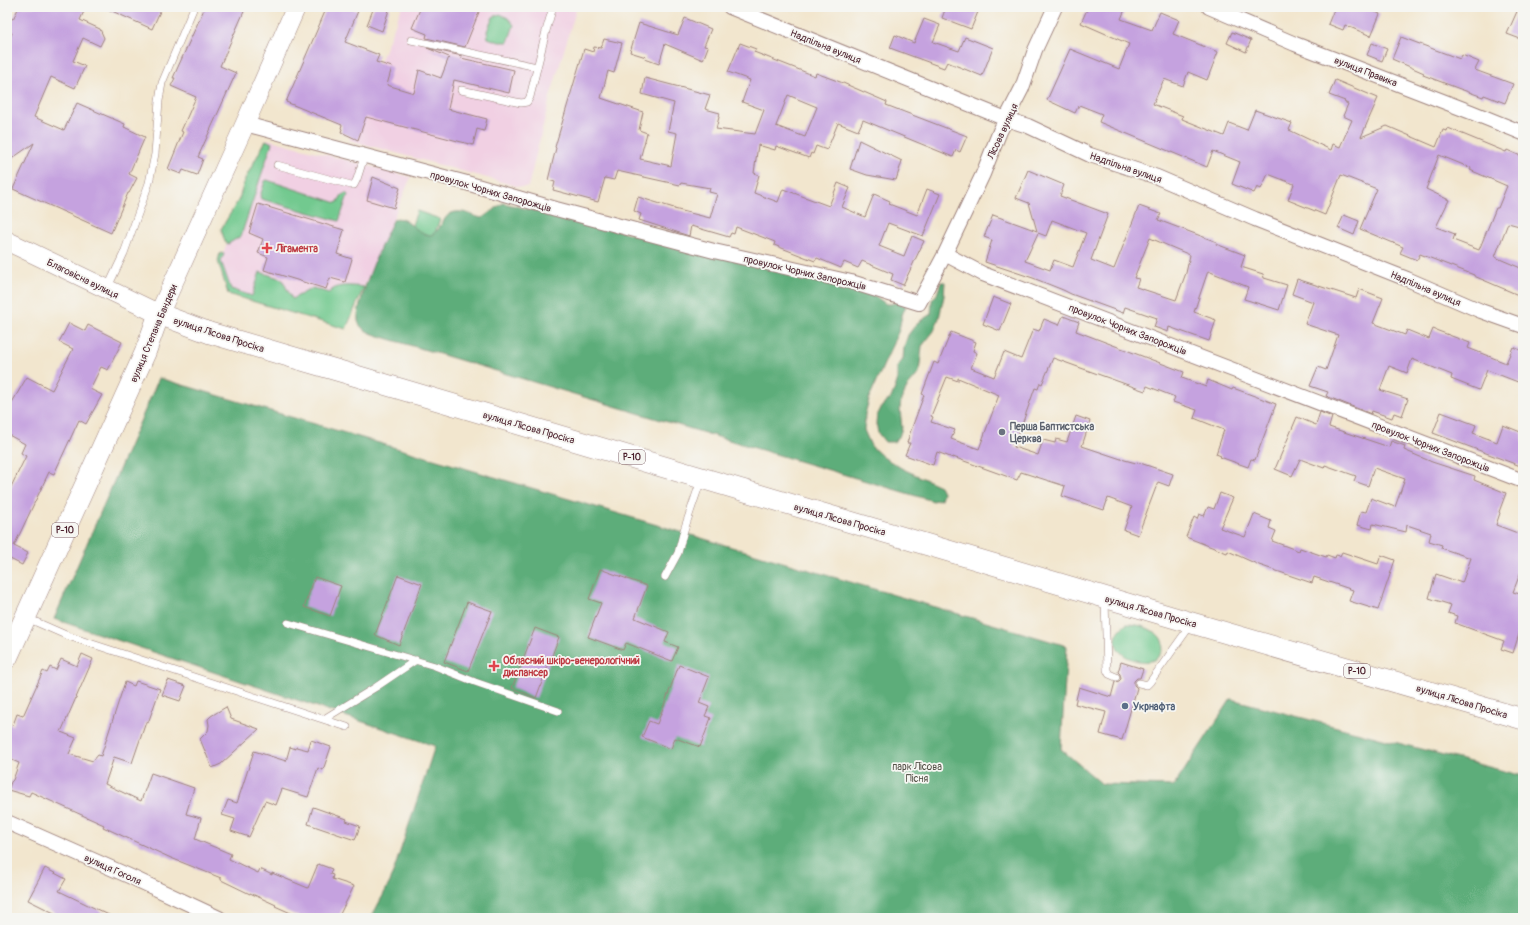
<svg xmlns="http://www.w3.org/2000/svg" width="1530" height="925" font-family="Pangolin,sans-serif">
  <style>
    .built { fill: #f1d0e3 }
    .green { fill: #72c98f; stroke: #5e745d }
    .forest { fill: #5dad7a; stroke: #546652 }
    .building { fill: #c5a2df; fill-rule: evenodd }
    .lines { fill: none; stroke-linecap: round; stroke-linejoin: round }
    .service-casing { stroke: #9e827c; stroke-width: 8 }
    .minor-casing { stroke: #9e827c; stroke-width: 16 }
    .secondary-casing { stroke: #9e827c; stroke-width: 20 }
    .primary-casing { stroke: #9e827c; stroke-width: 22 }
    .service { stroke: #fff; stroke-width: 7 }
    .minor { stroke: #fff; stroke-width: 14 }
    .secondary { stroke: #fff; stroke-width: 19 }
    .primary { stroke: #fff; stroke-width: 21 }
    .health-dot { fill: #e0444e; stroke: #f6f6f2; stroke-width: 1.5 }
    .worship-dot { fill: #6b7280; stroke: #f6f6f2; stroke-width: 1.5 }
    .service-dot { fill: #5c6f8a; stroke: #f6f6f2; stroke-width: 1.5 }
    .labels { text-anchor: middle; stroke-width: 3.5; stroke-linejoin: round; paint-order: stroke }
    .shield { fill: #f6f6f2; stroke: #7e6067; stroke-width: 1 }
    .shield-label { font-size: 9px; font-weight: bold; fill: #4a1f2b }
    .street-label { font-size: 10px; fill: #4a1f2b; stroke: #f6f6f2 }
    .health-label { font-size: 10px; font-weight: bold; fill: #be3a42; stroke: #f6f6f2; text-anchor: start }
    .worship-label { font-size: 10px; font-weight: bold; fill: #5b616d; stroke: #f6f6f2; text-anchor: start }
    .service-label { font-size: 10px; font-weight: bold; fill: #4e5e75; stroke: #f6f6f2; text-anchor: start }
    .park-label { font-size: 10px; fill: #565249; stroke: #f6f6f2 }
  </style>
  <rect width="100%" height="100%" fill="#f6f6f2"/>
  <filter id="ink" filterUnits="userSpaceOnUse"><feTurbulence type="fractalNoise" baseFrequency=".025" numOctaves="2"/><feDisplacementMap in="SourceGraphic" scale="8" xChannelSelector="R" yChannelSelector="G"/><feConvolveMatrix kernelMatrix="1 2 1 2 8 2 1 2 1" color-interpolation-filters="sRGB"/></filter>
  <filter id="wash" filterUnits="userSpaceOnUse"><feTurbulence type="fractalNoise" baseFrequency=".012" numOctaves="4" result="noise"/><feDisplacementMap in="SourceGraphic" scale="16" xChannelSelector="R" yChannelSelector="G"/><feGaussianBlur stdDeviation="0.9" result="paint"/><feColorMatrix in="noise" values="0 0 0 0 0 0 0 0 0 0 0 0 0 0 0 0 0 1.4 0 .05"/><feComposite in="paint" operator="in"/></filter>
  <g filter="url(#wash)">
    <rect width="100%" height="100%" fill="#f2e6ce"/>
    <!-- built -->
    <path class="built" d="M402,7H577L551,94L528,187H520L349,140Z
      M267,139L411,177L347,326L230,291L220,261Z"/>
    <!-- green -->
    <path class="green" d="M500,14L508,18L514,25L508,42H499L488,38L487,31L493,17Z
      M266,140L272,143L241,236L228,244L225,242L221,229L239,199L245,179Z
      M267,180L337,203L342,195L346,193L348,195L339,221L261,199L260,196L265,181Z
      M417,211L440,219L432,241L409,233Z
      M220,253L224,254L221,261L231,289L252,296L260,272L282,279L292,299L313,288L329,293C336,283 352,286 364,287L346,329L228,294L218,261Z
      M1127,624C1145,624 1176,637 1157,658C1147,667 1109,658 1117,635C1119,630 1123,626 1127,624Z"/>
    <!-- forest -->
    <path class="forest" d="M503,203L852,287L875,296L886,304H891L897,302L906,306L902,315L899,330L870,396L865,414L864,430L871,446L883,457L903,469L940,486L943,492L941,499L933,501L389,339C380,336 364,333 359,324C351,312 386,232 394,219C405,214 417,235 431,235C445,228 442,210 461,212C468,212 475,217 482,218Z
      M941,282H945L944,296L939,318L934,331L922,346L919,373L908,386L901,400L900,409L902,428L899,437L894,442H885L878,433L876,422L877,416L882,406L891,398L895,388L897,382V367L903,359L904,347L908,335L917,323L931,314L932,300L937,294Z
      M159,378L1067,646L1061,749L1102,784L1174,786L1231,699L1523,776V918H371L390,882L435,746L54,619Z"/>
    <g id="blocks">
      <!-- building -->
      <path class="building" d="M19,7H86L80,20L100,29L104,38L100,46L83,38L73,61L85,66L75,88L51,77L34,117L64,130L77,103L125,124L124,127L145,137L129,174L137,178L129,193H128L111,233L13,189L34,143L7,162V44L12,33L7,31V17L13,19Z
        M103,7H162L152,29Z
        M205,7H246L220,66L236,73L198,157L203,159L197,175L183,170L181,174L168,169L183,132L181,131L196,97L171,86L175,78H173Z
        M327,7H349L358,11L345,42L379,55L376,62L392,67L387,85L414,93L419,70L441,78L449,57L427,48L462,56L461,58L514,70L509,93L454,80L448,109L487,119L484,131L477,129L473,145L366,117L358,140L341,132L342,129L341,128L342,125L286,102Z
        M374,7H390L382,31L367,25Z
        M421,7H481L465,47L426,38L427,34L412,28Z
        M946,7L959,11L961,7H980L971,29L942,18Z
        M1088,7H1126L1121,19L1152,30L1160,12L1179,20L1173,34L1218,52L1207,80L1188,72L1183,86L1164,79L1153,104L1183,116L1182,119L1224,136L1229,123L1247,130L1255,110L1292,123L1289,130L1331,150L1333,144L1340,147L1352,120L1343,116L1348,104L1344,102L1345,101L1329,95L1335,80L1378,98L1361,137L1387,126L1436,147L1443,130L1447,131L1448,128L1506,152L1507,150L1523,157V227L1508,223L1495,257L1523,269V297L1474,276V275L1420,254L1417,260L1400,253L1403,247L1360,229L1377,189L1341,175L1325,215L1288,200L1294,184L1268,174L1261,189L1257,187L1254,193L1232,184L1240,162L1213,151L1207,167L1099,122L1102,114L1079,105L1075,113L1047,100L1070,49L1119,69L1129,44L1081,23ZM1439,155L1471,168L1470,170L1507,186L1498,208H1496L1479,250L1453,240L1455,234L1436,227L1449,200L1426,189Z
        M1335,7H1364L1380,14L1371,36L1345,25L1343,30L1328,24Z
        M1519,7H1523V40L1507,34Z
        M685,18L711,29L704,46L708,47L703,60L665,44L659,64L645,59L646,57L630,52L639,23L678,35Z
        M924,19L940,25L933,42L959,51L965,37L993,48L982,76L947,62L944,68L890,48L895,35L914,43Z
        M1232,32L1251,40L1246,52L1227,43Z
        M1401,37L1460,59L1462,55L1479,62L1475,70L1513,84L1505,103L1484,95L1483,97L1460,89L1423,75L1424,73L1392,59Z
        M604,39L622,43L614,73L608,71L601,98L643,112L639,130L647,133L640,159L671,166L677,133L668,131L674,103L642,94L645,78L710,95L705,109L720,113L716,129L755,134L764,110L742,102L750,80L728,72L740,43L756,49L754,52L815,76L816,73L843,83L887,102L886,105L967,136L960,152L956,150L953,157L863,120L858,131L838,123L827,150L816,146L813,154L811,153L809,158L776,146L775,150L758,145L754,173L759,175L754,193L778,202L783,189L829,206L838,183L850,188L842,207L865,217L874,194L890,201L889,204L917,215L927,189L940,194L923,236L888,223L879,246L904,256L912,236L924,241L903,285L891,280L893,274L862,261L858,268L844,262L841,268L817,258L815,261L774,245L775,242L736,227L734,234L731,233L729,237L691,226L689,236L639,220L641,214L634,211L638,197L674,208V209L710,218L717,194L709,192L710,188L681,183L680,185L617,171L614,180L605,178L598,202L553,190L555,182L548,180L556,148L555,147L584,49L593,52L594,47L601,48ZM788,95L817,107L805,137L776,126Z
        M1372,43L1387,49L1382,61L1367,55Z
        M859,140L902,161L896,180L867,175L850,169Z
        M1028,170L1064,185L1060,196L1108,214L1091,260L1114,269L1139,206L1161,214L1158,220L1217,242L1216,244L1245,255L1241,267L1263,274L1264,278L1287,285L1279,310L1244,299L1248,287L1208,271L1194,312L1216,320L1209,341L1169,327L1168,332L1154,327L1157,318L1125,307L1123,313L1071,294L1063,290L1033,278L985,262L992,240L984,237L993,215L1037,231L1029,203L1016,198ZM1052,220L1086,233L1073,267L1054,260L1050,270L1025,261L1038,233L1046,236ZM1150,238L1190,255L1186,273L1176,300L1136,287L1139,279L1134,278Z
        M373,177L400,188L394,208L367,200Z
        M258,204L344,230L337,254L352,259L345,282L330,278L326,289L264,270L268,257L258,253L263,239L249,233Z
        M1344,215L1359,221L1354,235L1338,228Z
        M1297,279L1356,298L1359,289L1383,298L1373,323L1405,335L1407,330L1429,339L1433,329L1470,343L1468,348L1506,363L1513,347L1523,351V384L1487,370L1479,390L1451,379L1452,375L1412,359L1407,373L1389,366L1380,390L1408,399L1402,416L1394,413L1392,418L1372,411L1371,414L1326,396L1328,392L1310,386L1318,367L1326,370L1338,335L1305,324L1313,302L1292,294Z
        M993,297L1011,304L1000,331L983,324Z
        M1063,316L1079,322L1076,331L1184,372L1182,378L1206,387L1208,380L1232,390L1233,388L1276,404L1255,460L1251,459L1248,467L1220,457L1221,456L1216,454L1224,430L1194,418L1197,410L1173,402L1175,397L1147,386L1145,391L1053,358L1042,384L1040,383L1038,389L1035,388L1014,447L1038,455L1043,440L1055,443L1056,439L1067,442L1076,416L1090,421L1082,446L1121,459L1136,463L1137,462L1173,474L1169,486L1158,482L1138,535L1124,530L1132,507L1108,498L1104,510L1062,496L1065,486L1021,472L1017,480L953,457V458L937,452L933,465L905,455L910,443H907L910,433L924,395L922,394L934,362L938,364L951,332L976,342L973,351L977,353L971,368L994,377L1004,352L1021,359L1033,329L1039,331L1044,319L1059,325ZM947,377L958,381V378L999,395L979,449L951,439L955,430L931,422L933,417L931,416Z
        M69,323L85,331L88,325L122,342L108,370L101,367L90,389L102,395L86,424L79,420L54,474L49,472L14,546L28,553L22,565L8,558L7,561V495L26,456L21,453L25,444L7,434V411L27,377L52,390L73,349L59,342Z
        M1320,412L1332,417L1329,427L1389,447L1391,441L1405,446L1404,450L1432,462L1475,476L1474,480L1506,493L1499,512L1500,513L1496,525L1523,535V566L1513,592L1523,595V632L1520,631L1513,653L1501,649L1504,641L1455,623L1457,616L1448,613L1451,605L1429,598L1436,574L1462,583L1471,558L1441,548L1442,545L1429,541L1431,533L1407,525L1406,532L1373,524L1372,529L1357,525L1361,511L1366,512L1371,498L1395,507L1405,479L1374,468L1368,486L1354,481L1356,476L1325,465L1324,468L1300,459L1292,476L1275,469L1297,417L1316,425Z
        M1441,412L1476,425L1473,433L1497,442L1503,425L1523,433V467L1433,433Z
        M1220,493L1233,498L1220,528L1245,537L1254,514L1271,521L1269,528L1276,531L1272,541L1299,551L1300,548L1326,557L1327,555L1335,558L1336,555L1340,556L1342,552L1378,564L1381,555L1395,560L1378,610L1349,601L1353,590L1314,577L1312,583L1259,565L1228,551L1227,553L1186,537L1194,517L1197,519L1199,514L1204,516L1208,507L1214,509Z
        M600,569L647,586L635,618L669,632L665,642L678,647L672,661L626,643L623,650L588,637L601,603L589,599Z
        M398,575L422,584L399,645L375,635Z
        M315,577L341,586L330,616L304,607Z
        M467,602L492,611L468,671L444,662Z
        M535,628L559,637L536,698L512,688Z
        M82,654L93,659L61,732L76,738L69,754L93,761L98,755L101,756L125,682L134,686L136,681L160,689L148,723L146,722L132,763L114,757L105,784L141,801L151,773L194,788L186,814L201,818L195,839L231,854L229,859L258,873L260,869L272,875V873L308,888L318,864L332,869L330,874L333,875L332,879L354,886L338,918H302L275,906L276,905L250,893V894L221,880V878L171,858L103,827L104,825L31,792L29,796L8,790L11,782L13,780L19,763L7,758V723L13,725L17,714L23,716L43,671L47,673L50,667L56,670L61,659L77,666Z
        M1121,662L1143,669L1140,678H1137L1134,681V685L1137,688L1122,740L1100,734L1106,712L1075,704L1079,687L1111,697L1115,682L1119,681L1121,679L1120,674L1118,672Z
        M679,665L709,677L699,703L709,707L705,716L711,718L700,747L675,738L671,749L642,737L649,721L657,724Z
        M168,680L186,686L180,701L162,695Z
        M226,707L231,719L259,729L221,764L212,768L200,739L208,731L209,725L208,719L211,716Z
        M311,740L331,747L323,770L318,768L308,797L282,789L276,805L265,801L249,837L231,831L235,819L222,815L228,800L237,803L254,751L286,761L290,747L296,749V747L308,750Z
        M313,807L347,819L346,821L360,826L355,840L308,824Z
        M45,868L66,879L59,891L115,918H64L28,900Z"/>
    </g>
  </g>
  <g filter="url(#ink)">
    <use href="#blocks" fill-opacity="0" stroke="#9e827c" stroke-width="1"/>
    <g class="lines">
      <!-- service casing -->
      <g class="service-casing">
        <path id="service" d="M411,40L537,67
          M461,90L521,103L527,102L530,97L546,31L553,7
          M277,165L351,185H354L357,179L364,157
          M107,289L124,253L149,183L155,154L159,101L162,83L194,7
          M665,577L678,553L684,530L701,480
          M1105,600L1107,670L1109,674L1116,677
          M27,618L68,636L347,727
          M288,623L435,666L475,682L558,711
          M1139,683L1147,685L1150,682L1190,626
          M324,719L376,687L416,660"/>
      </g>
      <!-- minor casing -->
      <g class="minor-casing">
        <path id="minor" d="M730,7L1006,119L1028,126L1090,155L1157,177L1255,219L1407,279L1481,311L1523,326
          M1209,7L1295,44L1471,112L1523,133
          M245,124L463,182L556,209L714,251L851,282L919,303L945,254L983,274L1523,481
          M945,254L983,174L1000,131L1022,88L1035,50L1055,7
          M7,822L129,876L219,918"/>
      </g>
      <!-- secondary casing -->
      <g class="secondary-casing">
        <path id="secondary" d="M7,241L159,314L245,124L296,7"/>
      </g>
      <!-- primary casing -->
      <g class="primary-casing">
        <path id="primary" d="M7,658L145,353L159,314L210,333L343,372L1192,623L1523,719"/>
      </g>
      <!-- service -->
      <use href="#service" class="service"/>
      <!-- minor -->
      <use href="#minor" class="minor"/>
      <!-- secondary -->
      <use href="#secondary" class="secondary"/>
      <!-- primary -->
      <use href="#primary" class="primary"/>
    </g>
  </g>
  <!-- markers -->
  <g class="health-dot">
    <path d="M265 242h4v4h4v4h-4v4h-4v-4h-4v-4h4z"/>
    <path d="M492 660h4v4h4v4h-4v4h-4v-4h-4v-4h4z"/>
  </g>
  <circle class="worship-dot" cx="1002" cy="432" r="4"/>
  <circle class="service-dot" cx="1125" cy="706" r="4"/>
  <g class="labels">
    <!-- shield labels -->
    <g class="shield">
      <rect x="619" y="450" width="26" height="14" rx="3"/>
      <rect x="52" y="523" width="26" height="14" rx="3"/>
      <rect x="1344" y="664" width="26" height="14" rx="3"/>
    </g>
    <g class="shield-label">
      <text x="632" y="460">Р-10</text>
      <text x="65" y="533">Р-10</text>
      <text x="1357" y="674">Р-10</text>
    </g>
    <!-- street labels -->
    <g class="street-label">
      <text transform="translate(826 46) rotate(22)" y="4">Надпільна вулиця</text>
      <text transform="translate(1366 71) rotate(21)" y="4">вулиця Правика</text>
      <text transform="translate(1002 131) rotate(-65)" y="4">Лісова вулиця</text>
      <text transform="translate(1126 167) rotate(19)" y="4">Надпільна вулиця</text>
      <text transform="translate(491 191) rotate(16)" y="4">провулок Чорних Запорожців</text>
      <text transform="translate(805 272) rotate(13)" y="4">провулок Чорних Запорожців</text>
      <text transform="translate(83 278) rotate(26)" y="4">Благовісна вулиця</text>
      <text transform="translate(1426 288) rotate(23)" y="4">Надпільна вулиця</text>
      <text transform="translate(1128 329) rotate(21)" y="4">провулок Чорних Запорожців</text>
      <text transform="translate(153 333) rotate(-67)" y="4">вулиця Степана Бандери</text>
      <text transform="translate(219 334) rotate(18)" y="4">вулиця Лісова Просіка</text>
      <text transform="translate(529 427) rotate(16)" y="4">вулиця Лісова Просіка</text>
      <text transform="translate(1431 446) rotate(21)" y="4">провулок Чорних Запорожців</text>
      <text transform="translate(840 519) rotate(16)" y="4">вулиця Лісова Просіка</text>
      <text transform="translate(1151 611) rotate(16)" y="4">вулиця Лісова Просіка</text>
      <text transform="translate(1462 701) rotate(17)" y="4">вулиця Лісова Просіка</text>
      <text transform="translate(113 869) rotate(24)" y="4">вулиця Гоголя</text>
    </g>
    <!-- health labels -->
    <g class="health-label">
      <text x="276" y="252">Лігамента</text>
      <text x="503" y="664">Обласний шкіро-венерологічний<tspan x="503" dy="12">диспансер</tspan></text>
    </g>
    <!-- worship labels -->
    <g class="worship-label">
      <text x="1010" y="430">Перша Баптистська<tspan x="1010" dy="12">Церква</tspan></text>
    </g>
    <!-- service labels -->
    <g class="service-label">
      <text x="1133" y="710">Укрнафта</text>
    </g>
    <!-- park labels -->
    <g class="park-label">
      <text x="917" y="770">парк Лісова<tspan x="917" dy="12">Пісня</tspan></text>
    </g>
  </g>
  <!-- margin -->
  <rect width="1530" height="925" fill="none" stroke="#f6f6f2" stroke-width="24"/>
</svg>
